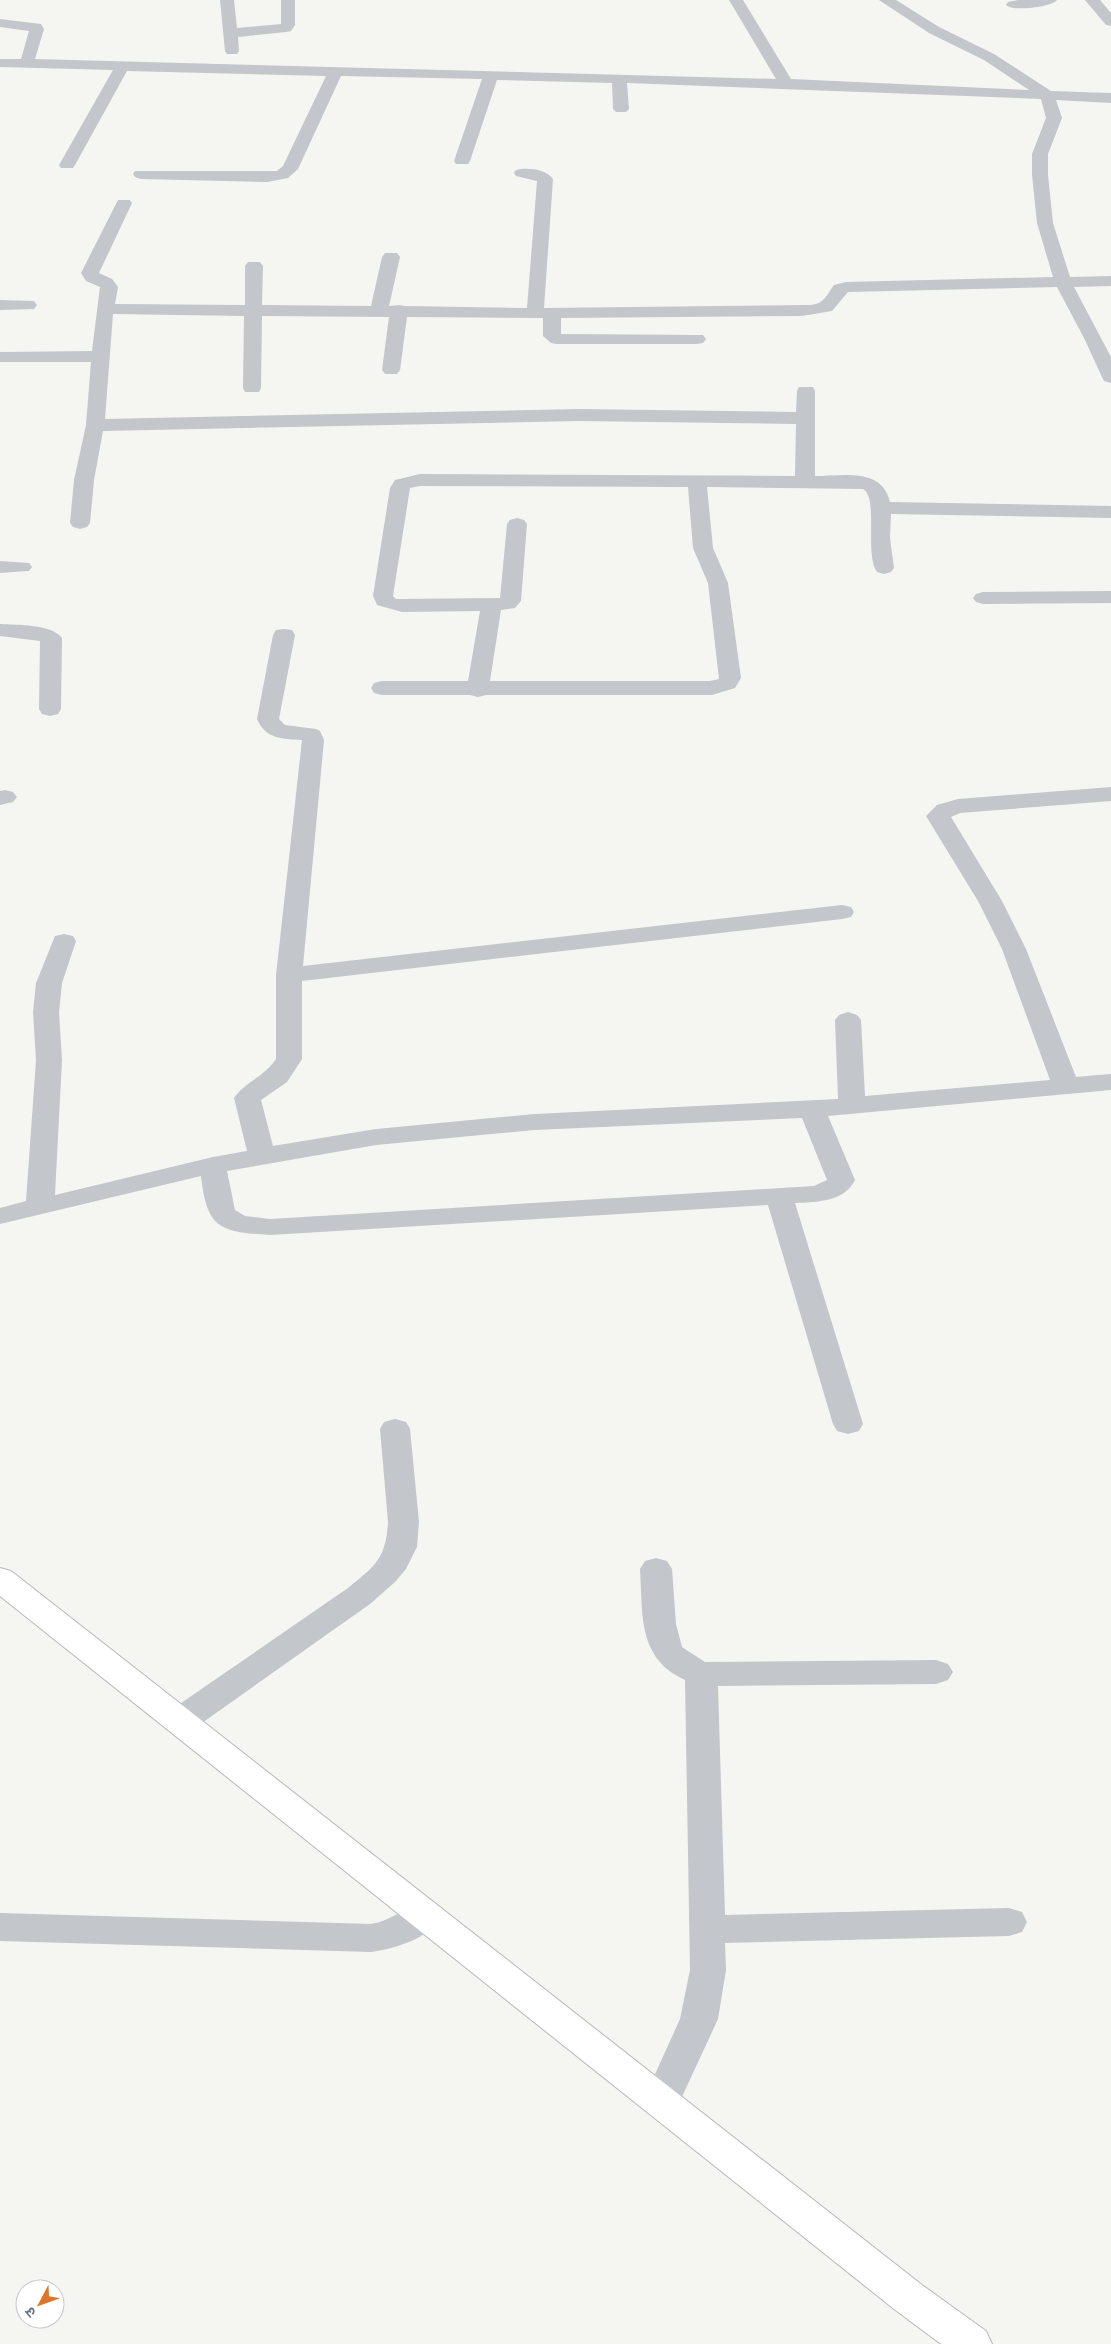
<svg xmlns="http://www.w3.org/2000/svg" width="1111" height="2344" font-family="'Open Sans','Noto Sans Devanagari',sans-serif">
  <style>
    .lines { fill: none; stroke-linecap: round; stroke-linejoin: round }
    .highway-casing { stroke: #b6b8bc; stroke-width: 2 }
    .minor { fill: #c3c6ca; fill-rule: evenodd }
    .highway { fill: #fff; fill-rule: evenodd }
  </style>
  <rect width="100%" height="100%" fill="#f5f6f2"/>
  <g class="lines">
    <!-- highway casing -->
    <g class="highway-casing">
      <path id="highway" d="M0,1568L11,1571L922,2285L986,2331L992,2344H941L894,2309L0,1596Z"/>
    </g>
    <!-- minor -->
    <path class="minor" d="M220,0H234L237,28L281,24V0H295V25L291,31L286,32L238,37L239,51L237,54H227L225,51Z
      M729,0H743L791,79L1029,90L984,60L929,33L879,0H896L939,27L994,54L1051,91L1111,93V103L1056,100L1062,118L1048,154V175L1053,223L1070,277L1111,276V286L1074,287L1111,357V383L1104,381L1102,377L1084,338L1057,287L848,292L832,311L802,316L561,318V334L703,335L706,339L703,343L697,344H557L551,343L543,336V318L407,317L400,370L397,374H385L382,370L389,317L262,316L261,388L259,392H245L243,388L244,316L113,314L105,419L579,409L796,412L797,391L799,387H813L815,391V476C843,476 882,467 890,502L1111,506V518L891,514L890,538L894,568L891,572L884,574L877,572C864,554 879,498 863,489L707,487L713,548L728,583L741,678L735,688L712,695H486L478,697L470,695H382L374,693L371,688L374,683L382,681H468L480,611L402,612L377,605L373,596L390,488L395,480L420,474L795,476L796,424L579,421L103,431L94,480L90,523L87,527L80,529L73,527L70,523L74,480L86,425L91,362H0V352L92,351L100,287L86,281L81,273L118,200H130L132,203L99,273L112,279L118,287L115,304L245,305V266L248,262H260L263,266L262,305L371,306L382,257L385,253H397L400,257L389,306L399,305L405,306L527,308L537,181L516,176L514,173L516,170C527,167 546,169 553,179L544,308L810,305C824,304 826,296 834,285L846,282L1053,277L1037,223L1032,175V154L1046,118L1041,99L627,83L629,109L626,112H616L613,109L612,83L497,80L470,161L468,164H456L454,161L482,79L341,76L298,169L288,178L267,182L141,179L135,177L133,174L135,171H277L283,166L326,76L127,71L75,165L73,168H61L59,165L113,70L0,67V59H21L29,31L0,27V19L41,24L44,29L35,59L776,79ZM420,486L688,487L693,548L708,583L719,679L710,681H490L501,610L515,608L521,601L527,524L524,520L517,518L510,520L507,524L500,598L396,599L393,596L410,488Z
      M1018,0H1057C1052,7 1012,12 1006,5L1008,2Z
      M1085,0H1100L1111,13V26L1106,25Z
      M0,300L34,301L37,305L34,309L0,310Z
      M0,561L29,563L32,567L29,571L0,573Z
      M1111,591V603L983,604L976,602L973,598L976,594L983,592Z
      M0,624C16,625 52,624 62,638L61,709L58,714L50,716L42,714L39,709L40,641L0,636Z
      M284,629L292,630L295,635L279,719L285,725L316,729L320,731L324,740L303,966L842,905L851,907L854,912L851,917L842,919L302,981V1059L287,1082L261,1100L273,1146L376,1129L535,1114L838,1099L835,1020L839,1015L848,1012L857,1015L861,1020L865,1096L1050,1080L1002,949L978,901L926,816L937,805L958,799L1111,787V801L960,813L951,817L1002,901L1026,949L1076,1077L1111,1074V1090L828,1116L855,1180C844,1202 817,1202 795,1203L863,1424L859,1431L848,1434L837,1431L833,1424L768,1205L270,1235C220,1232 207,1229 201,1176L0,1224V1208L26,1201L36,1060L33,1012L36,983L55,936L64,934L73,936L76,941L62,983L59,1012L62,1060L55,1195L213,1157L247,1151L234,1098C245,1082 264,1077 276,1059V975L302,740C283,739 265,739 257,719L273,635L276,630ZM802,1118L827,1180L814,1186L270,1219L245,1216L235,1210L227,1171L376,1145L535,1130Z
      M5,790L13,792L17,797L13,802L0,805V791Z
      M395,1419L406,1422L410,1429L419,1522L417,1547L406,1569L395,1582L370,1604L192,1730L180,1733L168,1730L163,1721L168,1712L348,1588C375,1566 386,1559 388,1522L380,1429L384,1422Z
      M656,1558L667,1561L672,1569L676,1624L682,1647L705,1662L936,1660L948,1664L953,1672L948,1680L936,1684L718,1686L725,1915L1009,1908L1022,1912L1027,1922L1022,1932L1009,1936L725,1943L726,1970L718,2019L674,2114L661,2119L648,2114L642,2103L680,2019L690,1970L685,1680C637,1658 643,1614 640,1569L645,1561Z
      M424,1901L437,1905L442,1915C429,1939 397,1948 371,1952L0,1941V1913L371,1924C391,1921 405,1907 424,1901Z"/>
    <!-- highway -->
    <use href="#highway" class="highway"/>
  </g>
  <!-- north arrow -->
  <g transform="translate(40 2304) rotate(229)"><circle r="24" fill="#ffffff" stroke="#c1c6cd"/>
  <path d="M0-4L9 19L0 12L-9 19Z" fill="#dd752a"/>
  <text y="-8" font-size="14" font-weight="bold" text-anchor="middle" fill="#657082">उ</text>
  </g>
</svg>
